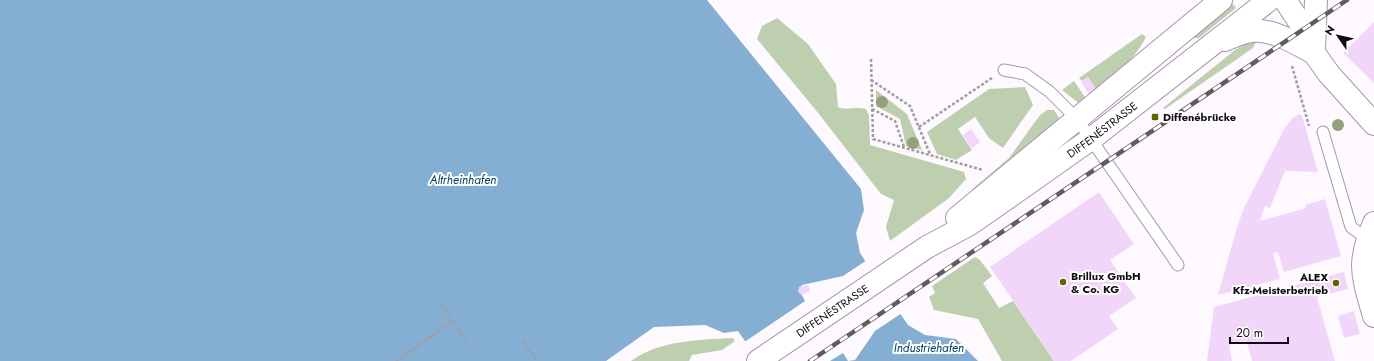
<svg xmlns="http://www.w3.org/2000/svg" width="1374" height="361" font-family="Jost,sans-serif">
  <style>
    .green { fill: #becfaf }
    .water { fill: #84afd3 }
    .pier { fill: #fdf9fe }
    .building { fill: #f2d6fa }
    .lines { fill: none; stroke-linecap: round; stroke-linejoin: round }
    .lane-casing { stroke: #a894ae; stroke-width: 13 }
    .secondary-casing { stroke: #a894ae; stroke-width: 24 }
    .path { stroke: #a29da4; stroke-width: 2.5; stroke-dasharray: 3 2; stroke-linecap: butt }
    .lane { stroke: #fff; stroke-width: 11 }
    .secondary { stroke: #fff; stroke-width: 22 }
    .rail-casing { stroke: #605a61; stroke-width: 4.5 }
    .rail { stroke: #fff; stroke-width: 3; stroke-dasharray: 9; stroke-linecap: butt }
    .tree { fill: #92a07d }
    .poi-dot { fill: #5f6503; stroke: #fff; stroke-width: 1.5 }
    .labels { text-anchor: middle; stroke-width: 4; stroke-linejoin: round; paint-order: stroke }
    .poi-label { font-size: 11px; font-weight: bold; fill: #120b14; stroke: #fff; text-anchor: start }
    .street-label { font-size: 11px; fill: #120b14; stroke: #fff }
    .water-label { font-size: 12px; font-style: italic; fill: #073d60; stroke: #fff }
  </style>
  <rect width="100%" height="100%" fill="#fdf9fe"/>
  <!-- green -->
  <path class="green" d="M1233,4L1236,8L1199,38H1194L1193,35Z
    M777,18L808,44L836,84L838,107C846,111 856,106 866,109L869,115L870,145L964,172L966,179L949,198L890,241L886,227L894,200L881,194L819,114L757,39L762,26Z
    M1142,34L1146,37C1135,59 1116,74 1097,91L1088,77L1082,81L1079,78Z
    M1257,40L1253,48L1165,109L1163,108L1235,50L1249,42Z
    M1074,81L1087,100L1081,105L1062,90Z
    M1025,87L1033,105L1003,148L989,138L975,117L958,129L972,150L956,160L937,154L927,132L989,89Z
    M876,90L907,114L922,150L906,146L900,119L876,106Z
    M1047,110H1054L1061,121L966,197L975,187L1009,158L1040,115Z
    M975,257L980,260L992,276L983,283L999,308L1013,301L1054,361H1002L978,319L934,310L929,297L935,293L932,286Z
    M733,338L735,341L722,350L692,355L689,361H631C660,340 698,340 733,338Z"/>
  <!-- water -->
  <path class="water" d="M0,0H707L861,189L864,210L856,233L860,253L889,297L908,325L925,335L956,339L978,361H759L738,331L724,333L705,325L654,327L606,361H0Z"/>
  <!-- pier -->
  <path class="pier" d="M867,260L902,313L875,331L855,360L848,361L843,353L830,361H756L743,343L805,301L799,290L802,285L843,276Z"/>
  <!-- building -->
  <path class="building" d="M1374,22V83L1343,53Z
    M1088,77L1096,89L1089,94L1081,82Z
    M1300,114L1302,116L1318,172L1285,171L1270,208L1265,206L1260,221L1306,208L1305,205L1325,199L1341,256L1284,272L1278,252L1273,253L1280,279L1218,295L1237,227L1244,208L1283,131L1292,118Z
    M971,129L980,142L972,148L963,135Z
    M1099,192L1134,244L1110,260L1136,298L1109,316L1118,329L1071,361H1054L990,267Z
    M1344,272L1348,289L1317,297L1335,361H1252L1246,340L1229,345L1232,361H1207L1214,307Z
    M808,285L810,291L802,295L798,292L799,287Z
    M1354,311L1360,334L1344,338L1338,316Z"/>
  <g class="lines">
    <!-- lane casing -->
    <g class="lane-casing">
      <path id="lane" d="M1004,70L1025,74L1050,92L1077,119L1178,265
        M1323,132L1351,227L1367,239"/>
    </g>
    <!-- secondary casing -->
    <g class="secondary-casing">
      <g id="secondary">
        <path d="M1285,0L1304,29L1314,53L1329,74L1374,124"/>
        <path d="M1225,40C1232,37 1239,34 1246,32C1269,26 1295,43 1314,53"/>
        <path d="M1314,50L1316,0"/>
        <path d="M957,218L1221,0"/>
        <path d="M1374,223C1357,264 1362,274 1374,316"/>
        <path id="s1" d="M758,361L927,247L970,224L1023,187L1091,139L1269,0"/>
      </g>
    </g>
    <!-- path -->
    <path class="path" d="M871,59L873,139L983,170
      M1292,66L1309,126
      M871,80L910,106L930,154
      M872,109L895,121L904,147
      M919,127L992,78
      M441,304L467,341
      M523,341L537,361
      M396,361L453,321"/>
    <!-- lane -->
    <use href="#lane" class="lane"/>
    <!-- secondary -->
    <use href="#secondary" class="secondary"/>
    <!-- rail casing -->
    <g class="rail-casing">
      <path id="rail" d="M810,361L1347,0"/>
    </g>
    <!-- rail -->
    <use href="#rail" class="rail"/>
  </g>
  <!-- trees -->
  <g class="tree">
    <circle cx="882" cy="102" r="6"/>
    <circle cx="1338" cy="125" r="6"/>
    <circle cx="913" cy="143" r="6"/>
  </g>
  <!-- markers -->
  <g class="poi-dot">
    <rect x="1151" y="113" width="8" height="8" rx="2"/>
    <circle cx="1063" cy="282" r="4"/>
    <circle cx="1336" cy="283" r="4"/>
  </g>
  <g class="labels">
    <!-- poi labels -->
    <g class="poi-label">
      <text x="1163" y="121">Diffenébrücke</text>
      <text x="1071" y="280">Brillux GmbH<tspan x="1071" dy="13">&amp; Co. KG</tspan></text>
      <text x="1328" y="281" text-anchor="end">ALEX<tspan x="1328" dy="13">Kfz-Meisterbetrieb</tspan></text>
    </g>
    <!-- street labels -->
    <g class="street-label">
      <text dy="4" stroke="none"><textPath href="#s1" startOffset="415">DIFFENÉSTRASSE</textPath></text>
      <text dy="4" stroke="none"><textPath href="#s1" startOffset="90">DIFFENÉSTRASSE</textPath></text>
    </g>
    <!-- water labels -->
    <g class="water-label">
      <text x="463" y="184">Altrheinhafen</text>
      <text x="929" y="352">Industriehafen</text>
    </g>
  </g>
  <!-- north arrow -->
  <g transform="translate(1338 36) rotate(304)" stroke="#ffffff" stroke-width="3" paint-order="stroke">
  <path d="M0-3L7 15L0 10L-7 15Z" fill="#120b14"/>
  <text y="-6" font-size="11" font-weight="bold" text-anchor="middle" fill="#120b14">N</text>
  </g>
  <!-- scale -->
  <path d="M1230 337v6h58v-6" fill="none" stroke="#120b14" stroke-width="2"/>
  <text x="1236" y="337" font-size="12" fill="#120b14" stroke="#ffffff" stroke-width="3" paint-order="stroke">20 m</text>
</svg>
